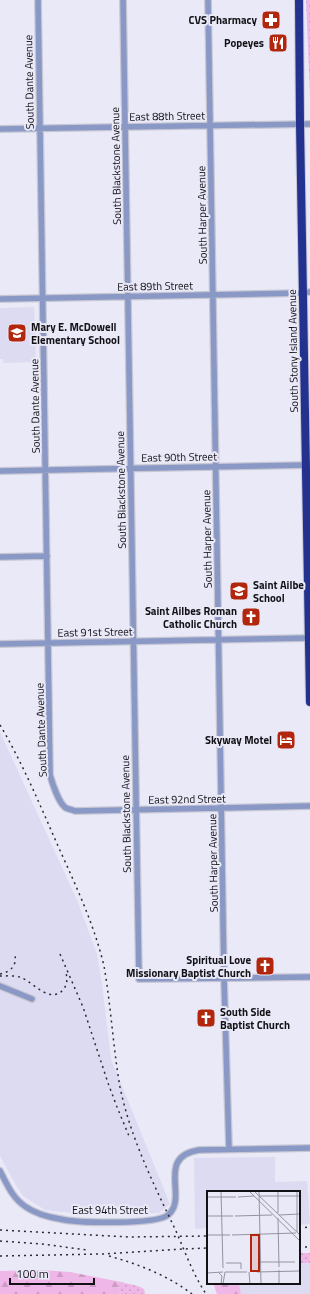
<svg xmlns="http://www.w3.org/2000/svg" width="310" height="1294" font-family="'Titillium Web',sans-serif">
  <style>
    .built { fill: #dddbf1 }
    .grass { fill: url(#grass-dots) }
    .forest { fill: url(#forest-firs) }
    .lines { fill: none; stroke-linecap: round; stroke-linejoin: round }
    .minor-casing { stroke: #c7c6d4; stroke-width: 8 }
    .highway-casing { stroke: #c7c6d4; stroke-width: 10 }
    .minor { stroke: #8998c5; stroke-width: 5.5 }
    .highway { stroke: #24328f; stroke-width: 8 }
    .rail { stroke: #2c2b31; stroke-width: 1.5; stroke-dasharray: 2 4; stroke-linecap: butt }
    .labels { text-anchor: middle; stroke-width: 4; stroke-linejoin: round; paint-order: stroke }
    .poi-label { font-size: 11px; font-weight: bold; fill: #121116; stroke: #eae9f8; text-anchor: end }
    .street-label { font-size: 11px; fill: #121116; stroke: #eae9f8 }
    .inset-road { fill: none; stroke: #94939e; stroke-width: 1 }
    .view { fill: #b3260e; fill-opacity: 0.15; stroke: #b3260e; stroke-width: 2 }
    .inset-edge { fill: none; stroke: #121116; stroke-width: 2 }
  </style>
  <defs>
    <pattern id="grass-dots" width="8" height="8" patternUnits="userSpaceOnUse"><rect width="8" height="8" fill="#efb7e7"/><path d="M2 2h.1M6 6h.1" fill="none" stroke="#cc9cc5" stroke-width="1.8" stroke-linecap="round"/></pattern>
    <pattern id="forest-firs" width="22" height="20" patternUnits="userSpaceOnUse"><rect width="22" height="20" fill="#efb7e7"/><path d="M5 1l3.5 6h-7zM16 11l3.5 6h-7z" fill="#cc9cc5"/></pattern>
  </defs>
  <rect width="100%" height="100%" fill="#eae9f8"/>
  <!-- built -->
  <path class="built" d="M34,307L36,362L3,363V359H0V308Z
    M0,732L77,900L97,954L102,984L111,1059L170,1204L159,1213L129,1215L61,1212L45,1210L23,1196L17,1187L0,1156Z
    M275,1157V1182L307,1181L310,1224L299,1225V1192H208V1228L195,1229L194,1158Z
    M299,1263H310V1294H241L239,1283H299Z"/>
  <!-- grass -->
  <path class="grass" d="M306,0H310V96Z
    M299,1253H310V1263H299Z
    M116,1281L138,1286L144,1289L145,1294H121Z"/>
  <!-- forest -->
  <path class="forest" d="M41,1270L70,1272L116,1281L121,1294H0V1271Z
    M213,1283H239L241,1294H217Z"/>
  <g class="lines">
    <!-- minor casing -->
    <g class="minor-casing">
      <path id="minor" d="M38,0L50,775C52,782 59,804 66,808C68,809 73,810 75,811L310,806
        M123,0L139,979L310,977
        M208,0L224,978L229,1149
        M0,129L310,124
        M0,299L303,293L310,292
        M0,471L310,465
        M0,557L47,556
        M0,644L310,638
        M0,986L32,999
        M0,1171C7,1184 12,1198 26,1207C36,1214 48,1217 60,1219C77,1223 156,1225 168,1215C189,1198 155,1157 199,1150L310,1148"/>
    </g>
    <!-- highway casing -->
    <g class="highway-casing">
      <path id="highway" d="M299,0L300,124L310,702"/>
    </g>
    <!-- minor -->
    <use href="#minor" class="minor"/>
    <!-- highway -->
    <use href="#highway" class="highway"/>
    <!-- rail -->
    <path class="rail" d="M0,725C23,764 40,805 58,846C76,886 94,924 104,966C111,1006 113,1047 120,1087C130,1137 154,1185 176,1231C185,1252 193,1274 206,1294
      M60,954L83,1007L108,1083L117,1107L129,1136
      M0,974C10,972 17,966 15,955
      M0,976C7,976 16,975 22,978C34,983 50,1004 63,990C68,984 67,978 66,972
      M299,1228L310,1227
      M0,1230L129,1237L208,1236
      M0,1241L42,1244L87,1250
      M299,1247H310
      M0,1256L102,1254L183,1249L208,1248
      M109,1256C138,1264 167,1275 192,1294"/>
  </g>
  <!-- icons -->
  <defs>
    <g id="pharmacy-square" transform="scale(1)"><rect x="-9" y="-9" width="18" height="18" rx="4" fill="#b3260e" stroke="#eae9f8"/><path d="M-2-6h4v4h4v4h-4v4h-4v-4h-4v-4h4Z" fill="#fff"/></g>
    <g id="restaurant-square" transform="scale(1)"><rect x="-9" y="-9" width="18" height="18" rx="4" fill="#b3260e" stroke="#eae9f8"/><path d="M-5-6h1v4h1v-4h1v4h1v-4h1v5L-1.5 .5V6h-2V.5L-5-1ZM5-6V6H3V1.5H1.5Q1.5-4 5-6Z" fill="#fff"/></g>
    <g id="school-square" transform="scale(1)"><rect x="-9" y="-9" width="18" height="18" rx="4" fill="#b3260e" stroke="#eae9f8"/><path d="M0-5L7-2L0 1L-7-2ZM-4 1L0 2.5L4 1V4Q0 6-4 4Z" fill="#fff"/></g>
    <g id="church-square" transform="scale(1)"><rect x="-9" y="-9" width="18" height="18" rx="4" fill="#b3260e" stroke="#eae9f8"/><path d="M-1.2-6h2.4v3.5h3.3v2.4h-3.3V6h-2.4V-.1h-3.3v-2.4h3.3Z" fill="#fff"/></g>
    <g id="hotel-square" transform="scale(1)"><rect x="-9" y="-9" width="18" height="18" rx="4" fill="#b3260e" stroke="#eae9f8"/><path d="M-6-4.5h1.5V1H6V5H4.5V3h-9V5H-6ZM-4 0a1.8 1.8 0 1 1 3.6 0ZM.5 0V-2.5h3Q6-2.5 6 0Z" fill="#fff"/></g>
  </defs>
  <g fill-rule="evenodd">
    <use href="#pharmacy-square" x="271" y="20"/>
    <use href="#restaurant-square" x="278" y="43"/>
    <use href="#school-square" x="17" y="333"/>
    <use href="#school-square" x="239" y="591"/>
    <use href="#church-square" x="251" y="617"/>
    <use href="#hotel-square" x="286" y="740"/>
    <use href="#church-square" x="265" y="966"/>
    <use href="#church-square" x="206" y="1018"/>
  </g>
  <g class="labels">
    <!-- poi labels -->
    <g class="poi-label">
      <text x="257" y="24">CVS Pharmacy</text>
      <text x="264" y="47">Popeyes</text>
      <text x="31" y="331" text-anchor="start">Mary E. McDowell<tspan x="31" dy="13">Elementary School</tspan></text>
      <text x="253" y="589" text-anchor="start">Saint Ailbe<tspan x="253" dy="13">School</tspan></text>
      <text x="237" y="615">Saint Ailbes Roman<tspan x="237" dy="13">Catholic Church</tspan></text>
      <text x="272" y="744">Skyway Motel</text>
      <text x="251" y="964">Spiritual Love<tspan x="251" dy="13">Missionary Baptist Church</tspan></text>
      <text x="220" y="1016" text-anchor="start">South Side<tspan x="220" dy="13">Baptist Church</tspan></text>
    </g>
    <!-- street labels -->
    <g class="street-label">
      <text transform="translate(29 82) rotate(-91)" y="4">South Dante Avenue</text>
      <text transform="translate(167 116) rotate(-1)" y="4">East 88th Street</text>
      <text transform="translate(116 166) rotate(-91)" y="4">South Blackstone Avenue</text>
      <text transform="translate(202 215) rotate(-91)" y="4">South Harper Avenue</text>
      <text transform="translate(155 286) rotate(-1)" y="4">East 89th Street</text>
      <text transform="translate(293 351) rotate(-91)" y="4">South Stony Island Avenue</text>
      <text transform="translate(35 406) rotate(-91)" y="4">South Dante Avenue</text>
      <text transform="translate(179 457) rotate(-1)" y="4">East 90th Street</text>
      <text transform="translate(121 490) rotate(-91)" y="4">South Blackstone Avenue</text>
      <text transform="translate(207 539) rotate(-91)" y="4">South Harper Avenue</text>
      <text transform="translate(95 632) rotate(-1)" y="4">East 91st Street</text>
      <text transform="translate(41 730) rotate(-92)" y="4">South Dante Avenue</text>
      <text transform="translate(187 799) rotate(-1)" y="4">East 92nd Street</text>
      <text transform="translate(126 814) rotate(-91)" y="4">South Blackstone Avenue</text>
      <text transform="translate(213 863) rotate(-91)" y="4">South Harper Avenue</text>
      <text x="110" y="1214">East 94th Street</text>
    </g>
  </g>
  <!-- overview -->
  <g transform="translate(207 1191)">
    <rect width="93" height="93" fill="#eae9f8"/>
    <path class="inset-road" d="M14,0L16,77M42,0L93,50M47,0L93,44M52,0L54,93M71,0V22M90,0V41M52,5H93M0,6H29M31,6L47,5M72,24L93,23M0,25H26M28,25L65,24M71,27L72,76M0,44H23M25,44L89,42M54,71H88M19,72H34V78M72,79V93M18,81H40M42,81L43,93M50,81L93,80M0,82L16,81M12,82L15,85L14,93M16,93L18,81"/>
    <path class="view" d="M44,44H52V80H44Z"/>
    <rect width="93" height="93" class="inset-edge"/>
  </g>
  <!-- scale -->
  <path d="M10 1278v6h84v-6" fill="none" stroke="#121116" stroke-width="2"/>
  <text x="16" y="1278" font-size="12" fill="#121116" stroke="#eae9f8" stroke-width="3" paint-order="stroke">100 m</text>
</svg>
